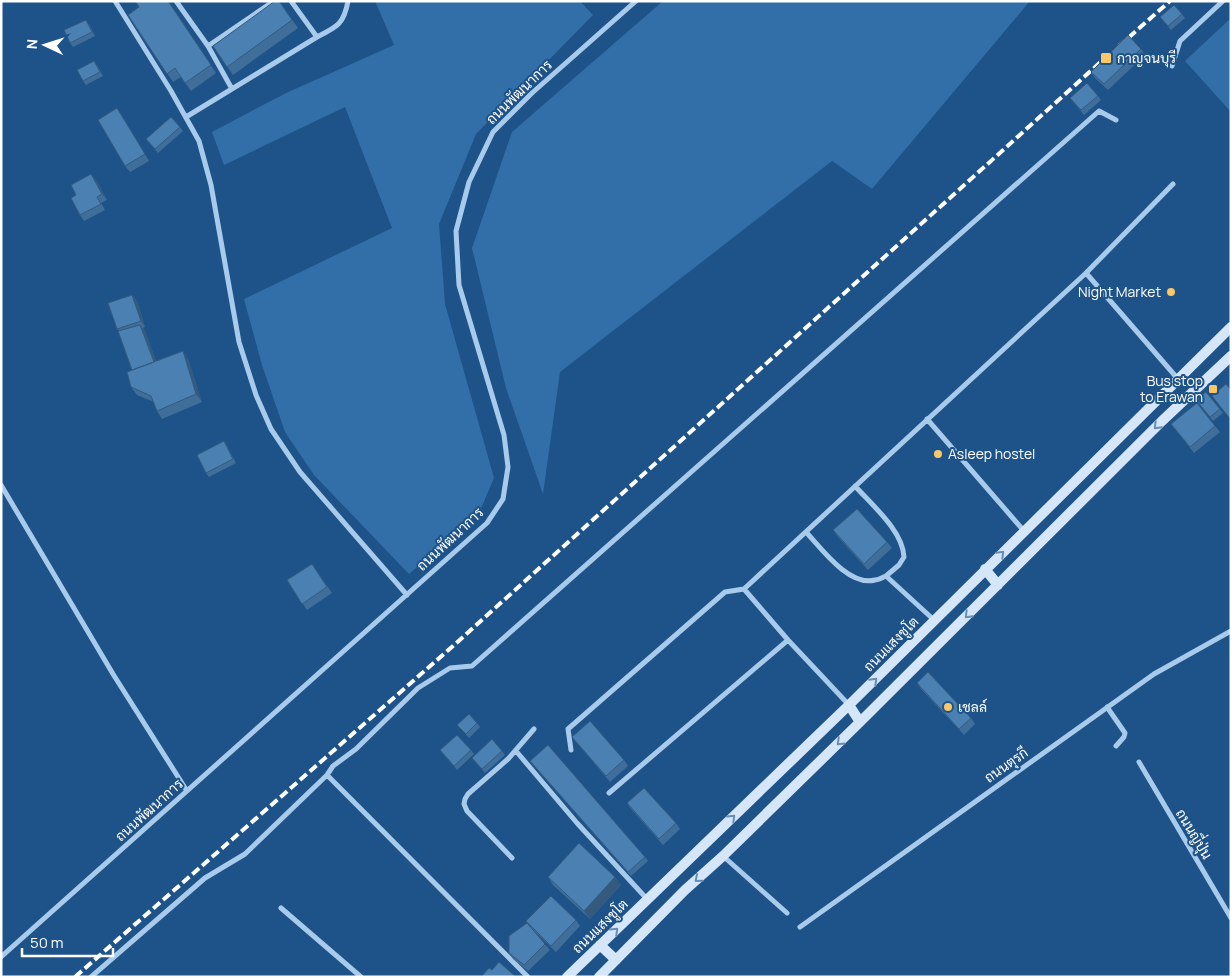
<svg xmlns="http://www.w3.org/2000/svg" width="1232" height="978" font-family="Manrope,Sarabun,sans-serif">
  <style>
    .green { fill: #326ea7 }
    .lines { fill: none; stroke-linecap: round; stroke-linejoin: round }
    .street { stroke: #a9cbeb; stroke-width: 5 }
    .secondary { stroke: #d5e6f9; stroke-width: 10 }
    .rail { stroke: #fff; stroke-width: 4; stroke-dasharray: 9 4; stroke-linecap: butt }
    .wall { fill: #406e9a }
    .shaded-wall { fill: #345a7d }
    .building { fill: #4b80b3; stroke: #345a7d }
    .oneway { stroke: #678eb6 }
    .poi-dot { fill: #fac869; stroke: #1e5389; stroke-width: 2 }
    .labels { text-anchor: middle; stroke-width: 4; stroke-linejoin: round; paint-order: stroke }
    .poi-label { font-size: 14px; fill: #fff; stroke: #1e5389; text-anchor: start }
    .street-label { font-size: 14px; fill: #fff; stroke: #1e5389 }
  </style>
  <rect width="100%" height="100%" fill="#1e5389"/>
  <!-- green -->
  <path class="green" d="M375,1H580L593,15L476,134L439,224L445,304L494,478L480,511L409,574L314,475L285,432L262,365L244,299L392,228L345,107L224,165L212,132L286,93L394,45Z
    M663,1H1030L872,189L832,161L560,372L543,494L506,388L472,248L512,132Z
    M1231,18V112L1185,61Z"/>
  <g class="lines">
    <!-- street -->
    <path class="street" d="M115,1L171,91L199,141L211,185L239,342L256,395L271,429L300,472L407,595
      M176,1L208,46
      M291,1L317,37
      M1172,66L1180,41L1223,1
      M232,89L208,46L274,1
      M186,117L317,37C337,27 344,24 348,1
      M1086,273L1178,379
      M927,419L1024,531
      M1,485L113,674L187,791
      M855,486C872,505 903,531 904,557L899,565L886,576
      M806,532C821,548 849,587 875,580C879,580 883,577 886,576L934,620
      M744,589L788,640L849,705
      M1107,707L1125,733L1124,737L1116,746
      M571,750L568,729L725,592L744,589L1086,273L1173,184
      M516,751L577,823L647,899
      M1139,762L1231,918
      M327,775L528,977
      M609,793L788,640
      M723,856L787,913
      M512,858L467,811L464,804L465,799L468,794L508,759L534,729
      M281,908L361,977
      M800,927L1154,674L1231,631
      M1,957L487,523L503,499L508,467L504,435L459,285L456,231L469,182L493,132L532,93L636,1
      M91,977L205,878L245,854L327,775L333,766L356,749L418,688L450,668L472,666L1099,111L1116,120"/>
    <!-- secondary -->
    <path class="secondary" d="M985,569L998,585
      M849,705L860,722
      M600,945L616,960
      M567,977L849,705L1231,327
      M599,977L685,890L723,856L860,722L1162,421L1231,356"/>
    <!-- rail -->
    <path class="rail" d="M1119,46L1170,1
      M75,977L453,646L1104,59"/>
  </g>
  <!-- wall -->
  <path class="wall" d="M168,1L216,73L191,91L181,77L173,82L128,15Z
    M279,1L298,28L233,75L213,46Z
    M1182,14L1185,18L1171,30L1160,17Z
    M89,24L95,36L73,47L70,43Z
    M1141,49L1145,55L1108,90L1095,78L1091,72Z
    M97,65L103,76L86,85L83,81Z
    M1098,96L1101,100L1084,115L1070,98Z
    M121,114L149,161L130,172L125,166Z
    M180,127L183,131L158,153L146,139Z
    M96,180L107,200L101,203L105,210L84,221L80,215L76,195Z
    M132,295L137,301L145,327L143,328L145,331L156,361L188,359L202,402L162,419L157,411L154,402L137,395L131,387L132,370L119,331L117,329Z
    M1196,400L1220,409L1223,413L1213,421Z
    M1171,424L1215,426L1220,432L1194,453Z
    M224,441L236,463L209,477L206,473Z
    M833,530L887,542L892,548L868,570L838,537Z
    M312,564L332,593L307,610L287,580Z
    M917,683L971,718L975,724L964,735L921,689Z
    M477,723L480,727L469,738L457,725Z
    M572,737L624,760L628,766L610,782L577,743Z
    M440,750H471L474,754L457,770Z
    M502,751L505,755L485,773L472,758Z
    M530,761L645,857L648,861L631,876Z
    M627,803L676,823L680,829L663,845L631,809Z
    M548,877H615L621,885L590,919L553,885Z
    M576,920L580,926L556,952L531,928L550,950L528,971L513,959L509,953L531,927L526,921Z"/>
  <!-- shaded-wall -->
  <path class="shaded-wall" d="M91,174L96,180L107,200L102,194Z
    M132,295L137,301L145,327L141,321Z
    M140,325L145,331L159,370L155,364Z
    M183,351L188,359L202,402L196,394Z
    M615,877L621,885L590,919L584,911Z"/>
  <!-- building -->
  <path class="building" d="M135,1H168L211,65L185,83L175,68L167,74L128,15L139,7Z
    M275,1H279L292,20L227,67L213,46Z
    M1174,5L1182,14L1168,26L1160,17Z
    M86,20L92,32L70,43L64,30Z
    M1128,35L1141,49L1104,84L1091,72Z
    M94,61L100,72L83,81L77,70Z
    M1087,83L1098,96L1081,110L1070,98Z
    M117,108L145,154L125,166L98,120Z
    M171,117L180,127L155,149L146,139Z
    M91,174L102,194L97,197L101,204L80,215L71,198L76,195L71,185Z
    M132,295L141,321L117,329L108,303Z
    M140,325L154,362L132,370L118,331Z
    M183,351L196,394L157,411L151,396L131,387L127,372Z
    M1226,384L1231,390V420L1212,396Z
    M1206,392L1220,409L1210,417L1196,400Z
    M1197,403L1215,426L1190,447L1171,424Z
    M224,441L233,459L206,473L197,455Z
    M857,509L887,542L864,564L833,530Z
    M312,564L327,587L302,604L287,580Z
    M928,672L971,718L959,729L917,683Z
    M469,714L477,723L466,734L457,725Z
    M590,721L624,760L606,776L572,737Z
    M457,735L471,750L454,766L440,750Z
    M492,739L502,751L482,769L472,758Z
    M548,745L645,857L628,872L530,761Z
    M644,788L676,823L659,839L627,803Z
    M579,843L615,877L584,911L548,877Z
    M551,896L576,920L551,946L526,921Z
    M527,923L545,944L524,965L509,953V936Z
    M499,962L516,977H481L489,968L492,970Z"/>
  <!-- one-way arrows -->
  <defs><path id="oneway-chevron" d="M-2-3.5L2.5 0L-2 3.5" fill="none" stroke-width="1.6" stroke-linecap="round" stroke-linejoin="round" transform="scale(1.25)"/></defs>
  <g class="oneway">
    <use href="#oneway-chevron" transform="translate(1157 426) rotate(135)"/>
    <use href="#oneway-chevron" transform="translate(1001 554) rotate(-45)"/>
    <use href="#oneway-chevron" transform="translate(968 615) rotate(135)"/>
    <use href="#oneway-chevron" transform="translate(874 681) rotate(-45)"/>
    <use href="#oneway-chevron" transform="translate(840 742) rotate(136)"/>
    <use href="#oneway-chevron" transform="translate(732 818) rotate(-44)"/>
    <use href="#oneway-chevron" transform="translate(698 879) rotate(139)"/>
    <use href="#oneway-chevron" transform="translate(615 931) rotate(-44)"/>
  </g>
  <!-- markers -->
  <g class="poi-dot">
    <rect x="1100" y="52" width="12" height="12" rx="2.5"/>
    <circle cx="1171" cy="292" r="5"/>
    <rect x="1208" y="384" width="10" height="10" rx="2.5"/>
    <circle cx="938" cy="454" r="5"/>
    <circle cx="948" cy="707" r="5"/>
  </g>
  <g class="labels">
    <!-- poi labels -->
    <g class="poi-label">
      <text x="1117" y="63">กาญจนบุรี</text>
      <text x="1161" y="297" text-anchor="end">Night Market</text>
      <text x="1203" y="386" text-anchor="end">Bus stop<tspan x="1203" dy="16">to Erawan</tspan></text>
      <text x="948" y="459">Asleep hostel</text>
      <text x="958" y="712">เชลล์</text>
    </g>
    <!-- street labels -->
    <g class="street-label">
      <text transform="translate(519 92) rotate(-44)" y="5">ถนนพัฒนาการ</text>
      <text transform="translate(450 539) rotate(-43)" y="5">ถนนพัฒนาการ</text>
      <text transform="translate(891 644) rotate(-45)" y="5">ถนนแสงชูโต</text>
      <text transform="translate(1006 765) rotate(-35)" y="5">ถนนตุรกี</text>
      <text transform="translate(149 810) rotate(-42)" y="5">ถนนพัฒนาการ</text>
      <text transform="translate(1194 834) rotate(59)" y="5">ถนนญี่ปุ่น</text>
      <text transform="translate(600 926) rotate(-44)" y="5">ถนนแสงชูโต</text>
    </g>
  </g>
  <!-- border -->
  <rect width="1232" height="978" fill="none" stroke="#ffffff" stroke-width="5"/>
  <!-- north arrow -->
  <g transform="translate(45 45) rotate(274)" stroke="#1e5389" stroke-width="4" paint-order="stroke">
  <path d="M0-4L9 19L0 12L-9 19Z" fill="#ffffff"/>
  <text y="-8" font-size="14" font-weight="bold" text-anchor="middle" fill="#ffffff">N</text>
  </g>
  <!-- scale -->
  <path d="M22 948v8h91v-8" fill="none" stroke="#ffffff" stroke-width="2.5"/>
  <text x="30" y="948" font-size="15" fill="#ffffff" stroke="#1e5389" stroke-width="4" paint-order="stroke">50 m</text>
</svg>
